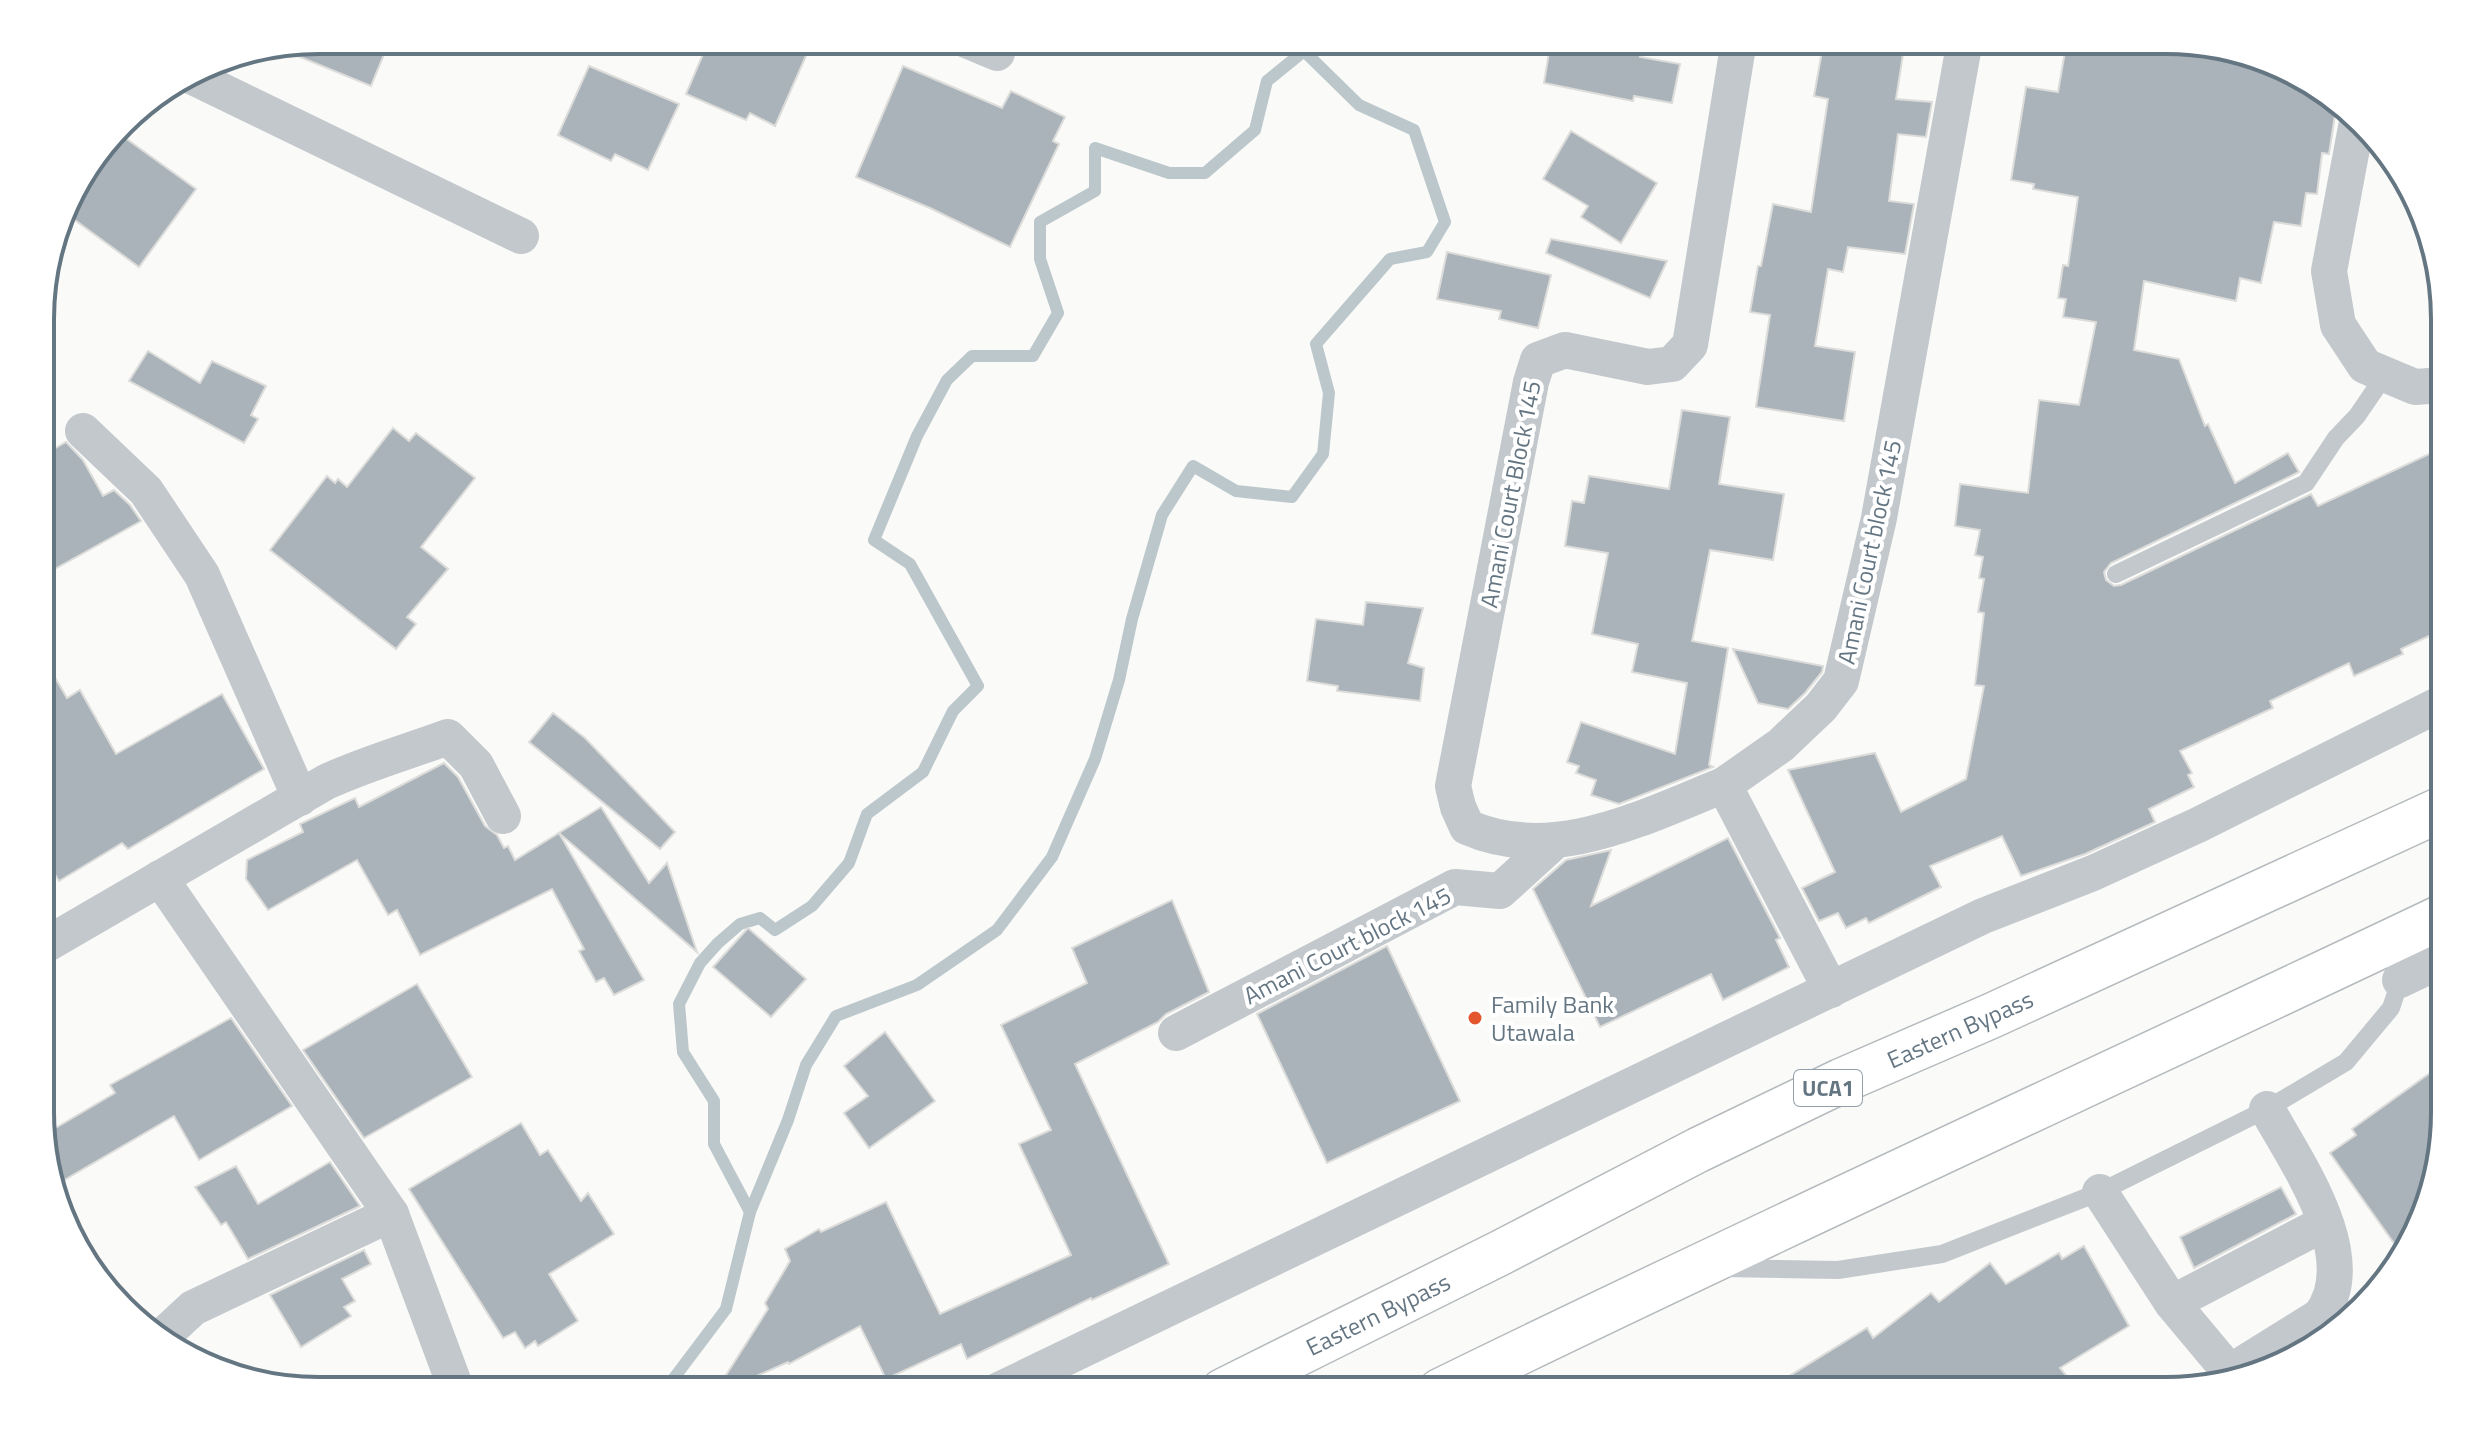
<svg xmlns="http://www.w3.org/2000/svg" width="2485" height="1431" font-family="'Titillium Web',sans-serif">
<rect width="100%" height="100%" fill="#fafaf8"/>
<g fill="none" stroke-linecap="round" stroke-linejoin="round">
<!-- stream -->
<g stroke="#bbc7cb" stroke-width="12">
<polyline points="750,1212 714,1144 714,1101 683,1052 679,1004 700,963 718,943 740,924 760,918 775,930 812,906 849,863 867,814 923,772 953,711 978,686 910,564 874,540 917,436 947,380 972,356 1033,356 1058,313 1040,259 1040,222 1095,191 1095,148 1169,173 1205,173 1255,130 1267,81 1304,51"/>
<polyline points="668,1391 671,1382 726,1309 750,1212 788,1120 806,1065 836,1016 917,985 997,930 1052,857 1095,759 1119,680 1132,619 1162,515 1193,466 1236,491 1292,497 1323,454 1329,393 1316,344 1390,259 1427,252 1445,222 1414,130 1359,105 1304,51 1304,40"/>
</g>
</g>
<!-- building -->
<g fill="#aab3b9" stroke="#dcdcda" stroke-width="2">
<polygon points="319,40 390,40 371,86 278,48"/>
<polygon points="709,40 813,40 775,126 750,113 746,120 686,94"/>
<polygon points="1551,40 1588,40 1642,49 1640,57 1680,64 1672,103 1634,96 1633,101 1544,83"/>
<polygon points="1824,40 1889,40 1888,45 1904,48 1896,99 1932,102 1926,137 1898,134 1889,201 1914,204 1905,254 1848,247 1843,272 1828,269 1815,346 1855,352 1844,421 1756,407 1770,315 1750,312 1758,266 1761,266 1773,204 1811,212 1828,99 1814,96"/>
<polygon points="2067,40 2167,40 2306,78 2336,108 2329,154 2322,153 2317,194 2306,193 2301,226 2274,222 2261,283 2240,278 2236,301 2144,281 2134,350 2179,359 2205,426 2208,424 2235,483 2288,453 2299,472 2111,563 2104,572 2106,580 2114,586 2121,585 2311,494 2318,506 2444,447 2444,629 2401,649 2403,654 2354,676 2349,663 2270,701 2273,708 2180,751 2192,773 2188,775 2194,787 2149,809 2155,822 2085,854 2021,876 2002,836 1930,866 1941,887 1869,923 1866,918 1846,928 1838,913 1819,921 1802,888 1835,872 1788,770 1875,753 1901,812 1966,779 1984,686 1975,685 1984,613 1978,612 1984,579 1979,578 1983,557 1975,555 1980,530 1955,526 1960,484 2028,493 2039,400 2079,405 2096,322 2063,317 2066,299 2058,298 2063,265 2068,266 2078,197 2033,189 2034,184 2011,180 2026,87 2058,92"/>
<polygon points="589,66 679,104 648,170 615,154 611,161 558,135"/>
<polygon points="903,66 1002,108 1011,91 1065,117 1053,141 1059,144 1010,247 930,208 856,177"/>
<polygon points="1571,131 1657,183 1621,243 1581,217 1588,206 1543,179"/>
<polygon points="117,132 196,189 139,267 64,212 69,195"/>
<polygon points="1551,239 1667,261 1650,298 1546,253"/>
<polygon points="1447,252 1551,275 1538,328 1499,319 1501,311 1437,299"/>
<polygon points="148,351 200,383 212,361 266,386 251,415 258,419 244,443 129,381"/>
<polygon points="1682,410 1730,417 1719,484 1784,494 1773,560 1710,550 1692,641 1728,648 1709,765 1713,767 1619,804 1591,795 1596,780 1576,773 1579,766 1567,762 1581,722 1675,754 1687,683 1632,672 1638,644 1592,634 1608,553 1565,546 1572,501 1584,503 1589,476 1669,489"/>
<polygon points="393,428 409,441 416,433 475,478 421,547 448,569 407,617 416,624 396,649 270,550 327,476 335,483 338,479 347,487"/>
<polygon points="66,442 83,460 103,496 114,490 130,505 141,521 42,576 42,456"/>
<polygon points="1366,602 1423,608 1408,663 1424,668 1420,701 1337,691 1338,686 1307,681 1316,619 1363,625"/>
<polygon points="1733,649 1823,666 1822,672 1805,693 1788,709 1758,703"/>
<polygon points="42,655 67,698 80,690 116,754 222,694 264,769 128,849 122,843 59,881 42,854"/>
<polygon points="553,713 585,738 675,832 660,849 529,742"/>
<polygon points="444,763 458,777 485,826 497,835 504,848 508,846 515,860 559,833 644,980 614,995 604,978 596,982 579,951 584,949 552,889 420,955 397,910 388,915 357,860 268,910 246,879 247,860 303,832 300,824 355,798 359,807"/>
<polygon points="601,807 649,883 667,863 697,952 559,833"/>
<polygon points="1728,838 1780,938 1776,940 1789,967 1723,1000 1711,974 1600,1027 1533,889 1566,860 1611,850 1591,906"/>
<polygon points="1172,900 1209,992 1166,1014 1158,1022 1075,1064 1169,1264 1092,1300 1091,1298 967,1359 961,1344 886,1379 860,1326 789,1364 788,1362 723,1391 716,1391 768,1309 765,1303 790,1261 785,1249 819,1229 821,1232 886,1202 940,1314 1071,1255 1019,1144 1051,1130 1001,1025 1087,983 1072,948"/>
<polygon points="748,928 806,979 771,1017 713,967"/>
<polygon points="1387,946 1460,1101 1327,1163 1257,1014"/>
<polygon points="417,984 472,1077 364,1138 303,1050"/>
<polygon points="231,1018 292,1106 199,1160 174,1116 59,1183 42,1148 42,1136 115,1093 110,1085"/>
<polygon points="885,1032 935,1101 869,1148 844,1113 868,1096 844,1066"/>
<polygon points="2444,1063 2444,1130 2407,1252 2403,1256 2330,1153 2356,1135 2352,1129"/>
<polygon points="521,1123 540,1155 548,1150 581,1201 588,1193 614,1234 549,1274 578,1321 538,1346 535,1341 525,1348 515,1332 503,1338 409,1189"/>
<polygon points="330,1162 360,1206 248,1259 226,1222 221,1225 195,1187 236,1166 258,1204"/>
<polygon points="2281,1187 2296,1214 2194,1268 2180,1237"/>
<polygon points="2084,1246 2129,1326 2060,1368 2078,1390 1765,1391 1867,1328 1873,1338 1931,1293 1939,1302 1990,1263 2006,1284 2059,1253 2062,1259"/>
<polygon points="364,1250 371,1264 342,1279 355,1301 344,1307 351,1316 301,1347 270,1295"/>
</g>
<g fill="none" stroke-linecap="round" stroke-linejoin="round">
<!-- primary casing -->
<g stroke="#b5babe" stroke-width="47">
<g id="primary">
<polyline points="1223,1391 1500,1253 1698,1150 1841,1081 1991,1016 2444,808"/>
<path d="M1440 1391C1773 1228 2110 1075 2444 916"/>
</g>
</g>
<!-- lane -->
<g stroke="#c3c8cc" stroke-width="18">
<polyline points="2116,574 2306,483 2336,438 2357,416 2385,375"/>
<polyline points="1722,1268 1838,1270 1942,1254 2100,1192 2267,1109 2346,1062 2391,1008 2402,975"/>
</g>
<!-- street -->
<g stroke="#c3c8cc" stroke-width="36">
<polyline points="966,40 997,53"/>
<polyline points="189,75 521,236"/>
<polyline points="2356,127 2329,271 2338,325 2365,366 2415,387 2444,385"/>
<polyline points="83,431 146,491 202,575 300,798"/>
<path d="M1724 785C1643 817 1553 865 1467 827L1458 807 1453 786 1531 382 1538 360 1565 350 1648 367 1672 364 1690 345 1739 40"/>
<polyline points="160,878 391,1214 457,1391"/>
<path d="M42 947 326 782C365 764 407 752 448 737L476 765 503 816"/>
<polyline points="2400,980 2444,959"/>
<polyline points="1831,990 1724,785 1781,745 1821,707 1841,681 1879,518 1965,40"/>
<polyline points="1176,1033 1455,887 1500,891 1554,842"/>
<polyline points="2100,1192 2172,1303 2233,1376"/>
<polyline points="2172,1303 2325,1223"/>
<polyline points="163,1339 166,1333 193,1308 391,1214"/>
<path d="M2230 1372 2320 1316C2365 1258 2296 1162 2267 1109"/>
<polyline points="997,1391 1983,916 2093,873 2198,825 2444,702"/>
</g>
<!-- primary -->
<use href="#primary" stroke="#fff" stroke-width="44"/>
</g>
<!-- markers -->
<circle fill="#e4572e" stroke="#fff" stroke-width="3" cx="1475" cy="1018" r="8"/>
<g text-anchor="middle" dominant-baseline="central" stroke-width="8" stroke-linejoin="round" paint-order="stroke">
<!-- shield labels -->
<rect fill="#fff" stroke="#939fa8" stroke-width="2" x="1794" y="1070" width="68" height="36" rx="6"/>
<g font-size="22" font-weight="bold" fill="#657683">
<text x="1828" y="1088">UCA1</text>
</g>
<!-- street labels -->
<g font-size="24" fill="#657683" stroke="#fff">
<text transform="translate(1510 494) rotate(-79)">Amani Court Block 145</text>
<text transform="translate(1869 552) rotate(-78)">Amani Court block 145</text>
<text transform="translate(1347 945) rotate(-27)">Amani Court block 145</text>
<text transform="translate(1960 1029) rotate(-24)">Eastern Bypass</text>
<text transform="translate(1378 1314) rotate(-26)">Eastern Bypass</text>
</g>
<!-- poi labels -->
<g font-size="24" fill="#657683" stroke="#fff" text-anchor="start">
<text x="1491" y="1004">Family Bank<tspan x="1491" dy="28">Utawala</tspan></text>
</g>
</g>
<!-- crop -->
<path d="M0 0H2485V1431H0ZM319 54H2166A265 265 0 0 1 2431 319V1112A265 265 0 0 1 2166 1377H319A265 265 0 0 1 54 1112V319A265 265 0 0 1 319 54Z" fill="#fff" fill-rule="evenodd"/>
<path fill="none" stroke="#657683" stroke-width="4" d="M319 54H2166A265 265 0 0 1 2431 319V1112A265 265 0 0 1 2166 1377H319A265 265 0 0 1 54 1112V319A265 265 0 0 1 319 54Z"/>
</svg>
